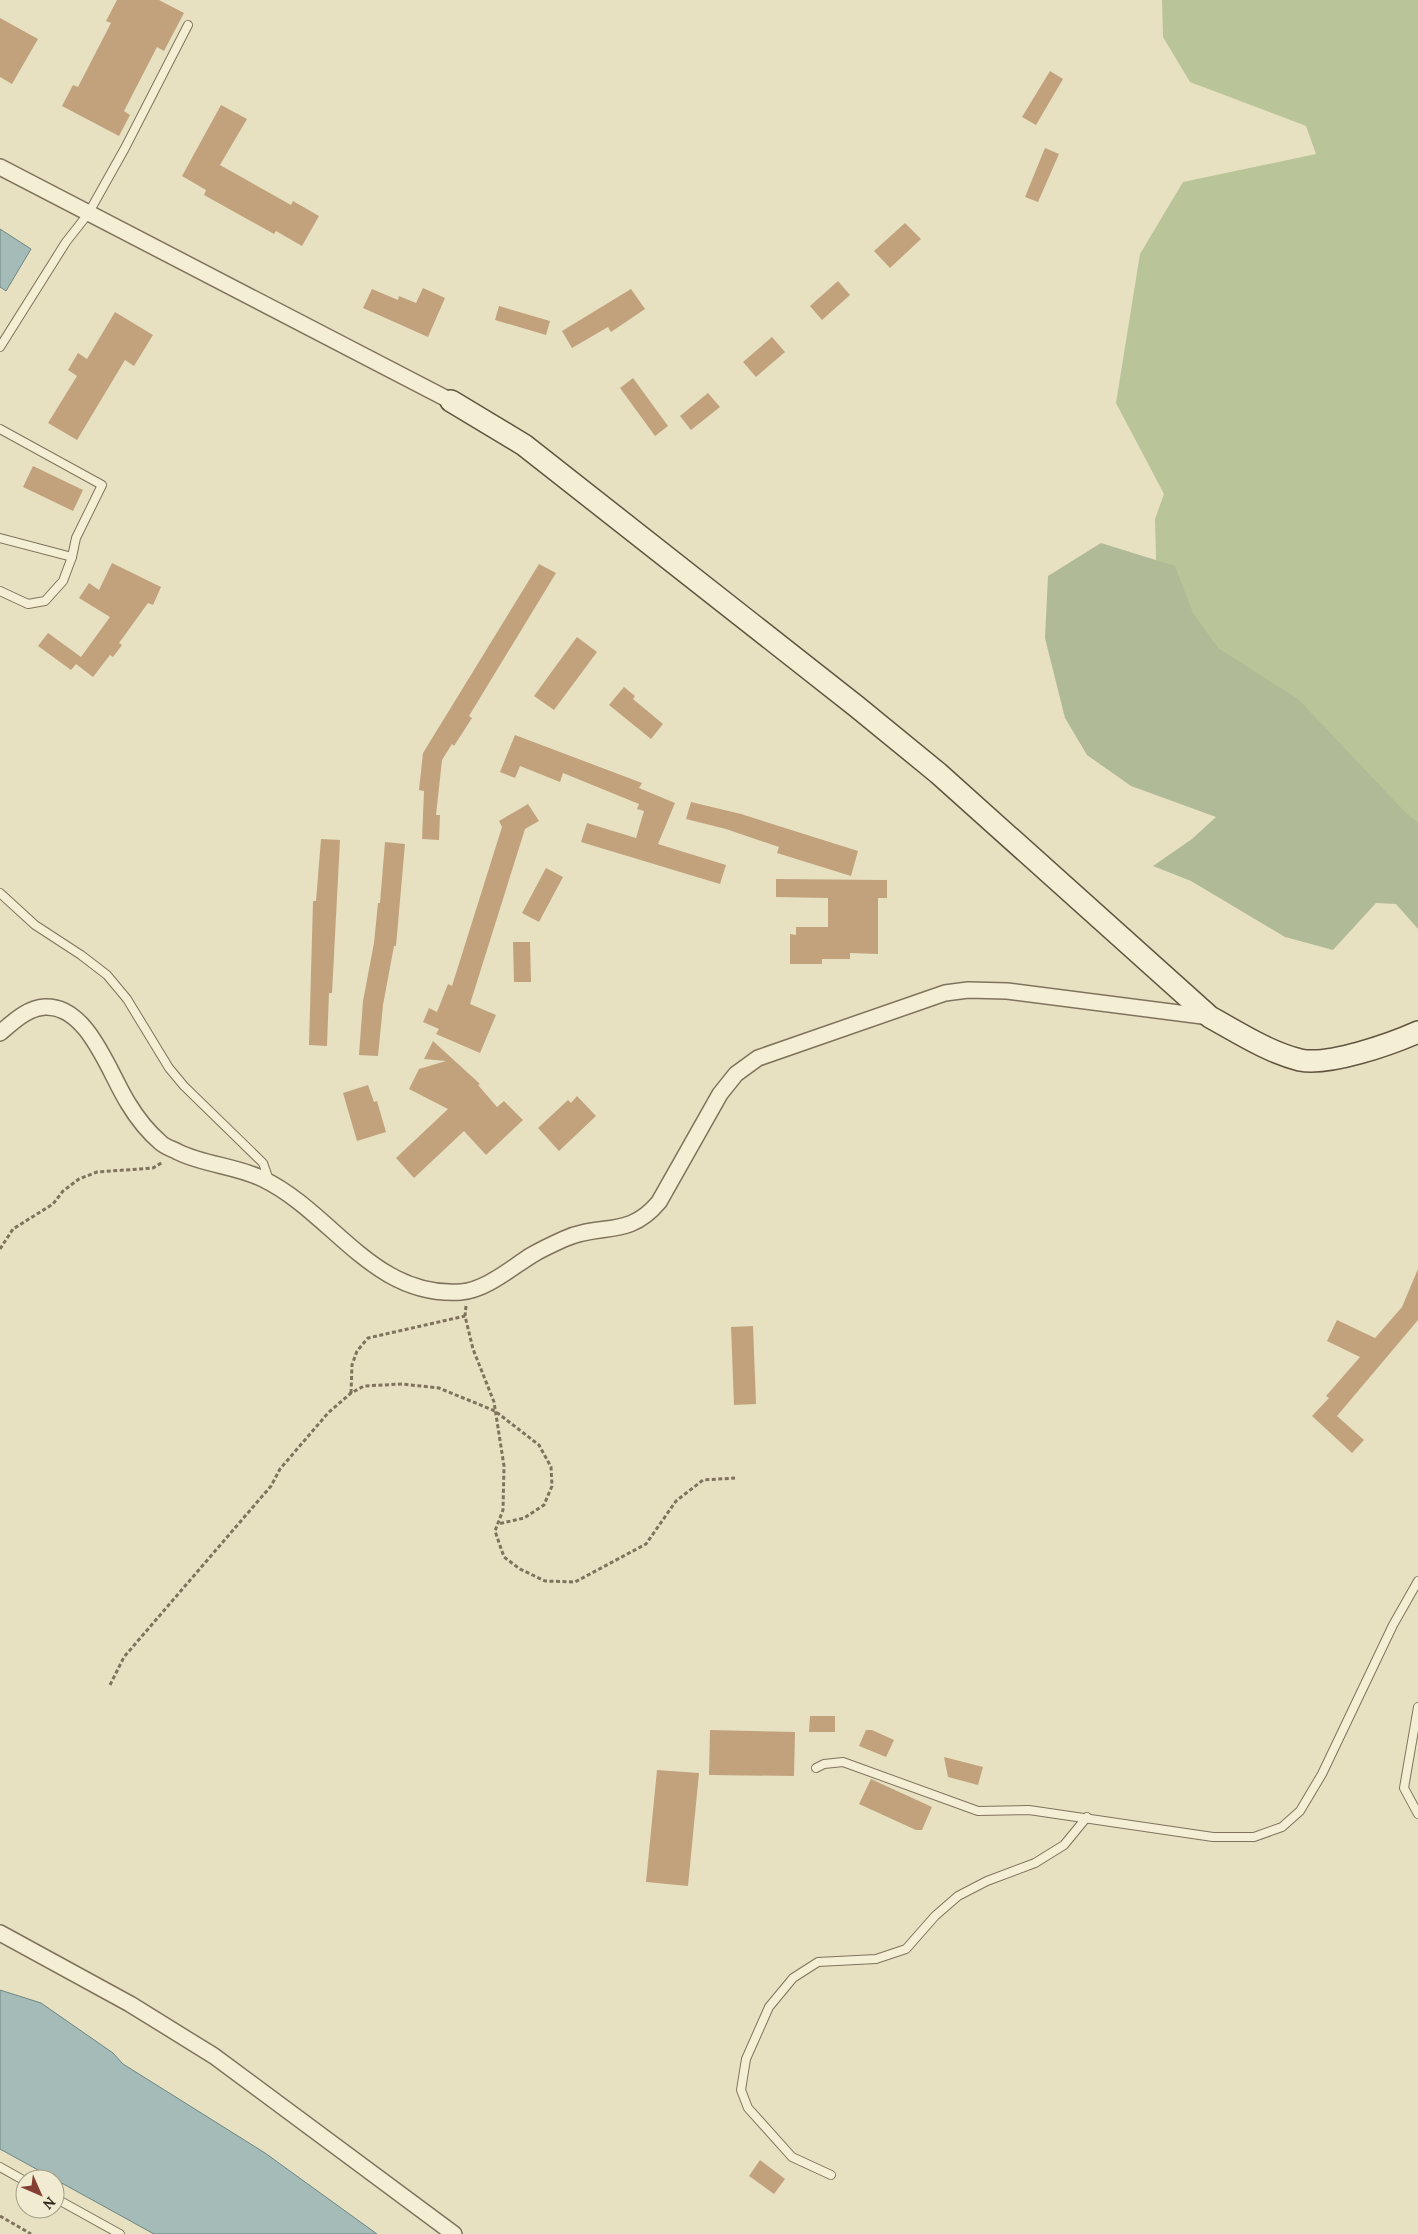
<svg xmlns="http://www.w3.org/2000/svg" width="1418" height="2234" font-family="Lora,serif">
<rect width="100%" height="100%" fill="#e7e1c2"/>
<!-- green -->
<polygon fill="#b9c498" points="1162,0 1418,0 1418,846 1157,595 1155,519 1164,494 1116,403 1140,254 1183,182 1316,154 1306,126 1190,82 1163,37"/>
<!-- cemetery -->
<polygon fill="#b0ba96" points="1101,543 1175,566 1193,613 1218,648 1298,699 1405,812 1418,823 1418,929 1396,904 1376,903 1333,950 1285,937 1191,881 1153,866 1192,839 1216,817 1131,786 1087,755 1065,718 1045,638 1048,576"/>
<!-- water -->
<g fill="#a4bbb7" stroke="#6c8784">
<polygon points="0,229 31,249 6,291 0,287"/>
<polygon points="0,1990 41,2003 113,2053 123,2064 265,2153 377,2234 154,2234 0,2149"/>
</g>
<!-- building -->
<g fill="#c1a27d">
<polygon points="117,0 159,0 184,13 164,51 157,47 124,111 130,115 119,136 62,106 73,85 78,87 111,23 106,21"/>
<polygon points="0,18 38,39 12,84 0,77"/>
<polygon points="1050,71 1063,79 1036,125 1022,117"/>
<polygon points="221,105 247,119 220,165 291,205 293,201 319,216 302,246 276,231 274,234 204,195 206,190 182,176"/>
<polygon points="1045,148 1059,154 1038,202 1025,197"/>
<polygon points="905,223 921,239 890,268 874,251"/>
<polygon points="838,281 850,295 822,320 810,306"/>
<polygon points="423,288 445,298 428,337 363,308 372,289 398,300 399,296 416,303"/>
<polygon points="631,289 645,309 611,332 608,327 572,348 562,331"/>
<polygon points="499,306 550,321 546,335 495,320"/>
<polygon points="115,312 153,335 134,366 125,360 77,440 48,423 77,376 68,370 78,353 87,359"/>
<polygon points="772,337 785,352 756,377 743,362"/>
<polygon points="633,378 668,426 655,436 620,388"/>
<polygon points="708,393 720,407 691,430 680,416"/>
<polygon points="33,466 83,490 73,511 23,487"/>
<polygon points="112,563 161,587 153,605 148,603 119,643 122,645 113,657 110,655 93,677 76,664 71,670 38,646 48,633 81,657 110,617 79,598 89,583 99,590"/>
<polygon points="539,564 556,573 469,716 472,718 454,746 452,744 442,760 436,815 440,815 439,840 422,839 424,791 419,790 423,753"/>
<polygon points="577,637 597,652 554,710 534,696"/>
<polygon points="624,687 635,696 633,699 663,724 651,739 609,705"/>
<polygon points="515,735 642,783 639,788 675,803 658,844 726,865 720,884 581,842 587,823 636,838 644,811 637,809 639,804 563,773 560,782 520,766 515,778 500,772"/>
<polygon points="691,802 741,814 858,851 851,876 777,853 779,847 726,829 686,819"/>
<polygon points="528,804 539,821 525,829 470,1004 496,1015 480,1053 436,1034 439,1029 423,1022 429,1008 437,1012 448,984 452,986 502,827 499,821"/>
<polygon points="321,839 340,840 332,993 329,993 327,1046 309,1045 313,901 316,901"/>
<polygon points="385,842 405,844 396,946 394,946 383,1005 378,1056 359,1055 363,1001 374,943 378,903 380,903"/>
<polygon points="546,868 563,877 539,922 522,913"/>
<polygon points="776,879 887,880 887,898 878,898 878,954 850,953 850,959 822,959 822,964 790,964 790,934 796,935 796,927 828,927 828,898 776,897"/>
<polygon points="513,942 530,942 531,982 514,982"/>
<polygon points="433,1041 480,1084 478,1085 497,1107 504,1101 523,1120 486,1155 464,1131 414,1178 396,1158 448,1109 409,1089 419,1069 446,1061 424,1059"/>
<polygon points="368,1085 374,1102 377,1101 386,1132 357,1141 343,1093"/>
<polygon points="577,1096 596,1116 559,1151 538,1128 568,1100 571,1103"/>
<polygon points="1418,1269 1418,1320 1337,1416 1364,1440 1352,1453 1312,1416 1329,1398 1326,1396 1360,1357 1327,1341 1337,1320 1375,1338 1402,1307"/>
<polygon points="753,1326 756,1404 734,1405 731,1327"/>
<polygon points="810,1716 835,1716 835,1732 809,1732"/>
<polygon points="710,1730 795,1732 794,1776 709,1775"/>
<polygon points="866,1730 872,1730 894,1740 886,1757 859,1746"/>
<polygon points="944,1757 983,1767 978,1785 948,1777"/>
<polygon points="657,1770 699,1773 688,1886 646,1882"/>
<polygon points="871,1779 932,1807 922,1830 916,1830 859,1804"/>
<polygon points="760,2160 785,2179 774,2194 749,2176"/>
</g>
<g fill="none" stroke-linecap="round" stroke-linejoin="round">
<!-- lane casing -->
<g stroke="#7f735c" stroke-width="10">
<g id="lane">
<polyline points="0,347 66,242 88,214 125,148 188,25"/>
<polyline points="0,429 102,485 76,538 72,557 63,581 45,601 28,604 0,591"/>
<polyline points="0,538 72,557"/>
<polyline points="0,893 35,925 81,955 107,975 127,999 169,1068 184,1086 263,1163 269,1180"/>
<polyline points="1418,1707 1404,1788 1418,1814"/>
<polyline points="816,1768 824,1764 843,1762 978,1811 1029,1810 1213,1837 1254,1837 1282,1827 1300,1811 1322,1774 1393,1625 1418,1581"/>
<polyline points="0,2167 25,2181"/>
<polyline points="831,2175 792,2157 748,2108 741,2090 746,2059 769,2007 793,1978 818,1962 876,1959 906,1949 935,1916 958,1896 987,1881 1035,1863 1064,1845 1087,1817"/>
<polyline points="55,2198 120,2234"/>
</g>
</g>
<!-- street casing -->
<g stroke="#7f735c" stroke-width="18">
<g id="street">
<polyline points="0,167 451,401"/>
<path d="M0 1033C13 1022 27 1008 45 1007 88 1005 109 1073 128 1103 137 1118 147 1131 161 1143 165 1147 173 1149 178 1152 205 1165 237 1166 263 1179 333 1213 373 1298 461 1292 486 1290 511 1268 532 1255 542 1249 553 1244 564 1239 602 1222 628 1239 659 1202L720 1094 736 1074 758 1058 945 993 968 990 1007 991 1210 1017"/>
<polyline points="0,1933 130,2004 214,2056 454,2234"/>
</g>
</g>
<!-- secondary casing -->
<g stroke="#61553f" stroke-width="24">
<path id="secondary" d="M451 401 524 445 856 706 938 773 1210 1017C1239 1033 1268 1052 1300 1060 1329 1066 1391 1044 1418 1032"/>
</g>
<!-- path -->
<g stroke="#7f735c" stroke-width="3" stroke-dasharray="4 2.5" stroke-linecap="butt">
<polyline points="0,1249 13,1229 53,1204 63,1191 79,1179 97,1172 153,1168 163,1162"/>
<polyline points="466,1306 465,1316 473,1349 494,1402 504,1466 503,1510 495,1531 504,1557 520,1569 545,1581 575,1582 646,1544 676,1501 703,1480 735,1478"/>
<polyline points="351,1393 352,1365 357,1351 368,1338 465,1316"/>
<polyline points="110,1685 124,1657 271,1486 280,1469 328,1413 351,1393 364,1386 402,1384 439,1388 495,1411 539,1445 551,1467 552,1486 544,1505 524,1518 498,1524"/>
<polyline points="0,2216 31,2234"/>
</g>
<!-- lane -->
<use href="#lane" stroke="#f4eed4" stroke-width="8"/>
<!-- street -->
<use href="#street" stroke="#f4eed4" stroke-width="15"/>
<!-- secondary -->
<use href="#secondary" stroke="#f4eed4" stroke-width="21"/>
</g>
<!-- north arrow -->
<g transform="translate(40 2194) rotate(135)"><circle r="24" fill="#f0ebd1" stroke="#a49e89"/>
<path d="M0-4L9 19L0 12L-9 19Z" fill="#863e33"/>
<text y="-8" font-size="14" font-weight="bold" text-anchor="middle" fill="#312a1e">N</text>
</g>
</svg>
